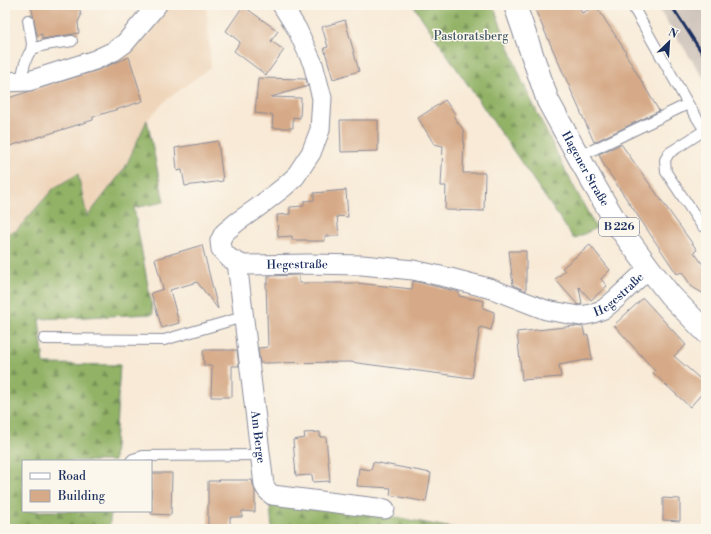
<svg xmlns="http://www.w3.org/2000/svg" width="711" height="534" font-family="'Libre Bodoni',serif">
<defs>
<pattern id="forest-firs" width="22" height="20" patternUnits="userSpaceOnUse"><rect width="22" height="20" fill="#92b266"/><path d="M5 1l3.5 6h-7zM16 11l3.5 6h-7z" fill="#769157"/></pattern>
</defs>
<rect width="100%" height="100%" fill="#fbf7ec"/>
<filter id="ink" filterUnits="userSpaceOnUse"><feTurbulence type="fractalNoise" baseFrequency=".025" numOctaves="2"/><feDisplacementMap in="SourceGraphic" scale="8" xChannelSelector="R" yChannelSelector="G"/><feConvolveMatrix kernelMatrix="1 2 1 2 8 2 1 2 1" color-interpolation-filters="sRGB"/></filter>
<filter id="wash" filterUnits="userSpaceOnUse"><feTurbulence type="fractalNoise" baseFrequency=".012" numOctaves="4" result="noise"/><feDisplacementMap in="SourceGraphic" scale="16" xChannelSelector="R" yChannelSelector="G"/><feGaussianBlur stdDeviation="0.9" result="paint"/><feColorMatrix in="noise" values="0 0 0 0 0 0 0 0 0 0 0 0 0 0 0 0 0 1.4 0 .05"/><feComposite in="paint" operator="in"/></filter>
<g filter="url(#wash)">
<rect width="100%" height="100%" fill="#f8ead7"/>
<!-- built -->
<polygon fill="#efd6bb" points="156,5 206,5 211,67 165,101 147,120 125,168 86,218 78,175 54,188 16,231 5,234 5,86 101,63"/>
<!-- railway -->
<polygon fill="#cdc2b9" points="656,5 706,5 706,82"/>
<!-- forest -->
<g fill="url(#forest-firs)" stroke="#567062">
<polygon points="413,5 493,5 522,81 563,166 596,228 574,239"/>
<polygon points="147,120 164,202 134,208 153,314 39,319 44,364 120,365 114,461 23,461 23,511 111,511 109,529 5,529 5,234 16,231 54,188 78,174 87,217 125,168"/>
<polygon points="273,500 334,506 458,529 272,529 270,505"/>
</g>
<g id="blocks">
<!-- building -->
<g fill="#d6aa88">
<polygon points="31,5 79,5 81,16 78,22 79,33 42,39 42,34 37,35"/>
<polygon points="533,5 578,5 582,13 596,6 626,52 625,53 659,111 594,142"/>
<polygon points="243,6 278,31 271,41 284,50 266,75 234,51 240,42 226,31"/>
<polygon points="345,20 359,71 333,79 324,48 328,47 322,27"/>
<polygon points="129,57 143,101 93,117 93,120 10,146 8,98 98,70"/>
<polygon points="258,78 306,79 308,86 271,97 301,98 300,118 293,117 293,128 272,128 273,115 255,113"/>
<polygon points="445,100 455,114 454,117 464,131 463,173 485,173 484,211 445,210 446,186 441,186 443,146 434,144 418,118"/>
<polygon points="340,120 378,120 378,151 341,152"/>
<polygon points="218,141 223,181 185,186 182,170 177,171 175,148"/>
<polygon points="621,144 697,250 694,252 706,269 706,295 692,287 682,272 677,274 605,167 599,154"/>
<polygon points="346,190 348,217 337,216 339,236 325,236 325,241 307,241 307,240 292,240 292,236 278,237 277,215 290,214 290,207 304,206 304,201 314,200 314,193"/>
<polygon points="202,245 218,309 197,282 170,290 179,323 162,328 151,293 163,289 155,259"/>
<polygon points="590,245 610,270 601,279 607,286 591,300 579,287 582,304 578,305 555,279 565,271 562,268"/>
<polygon points="509,251 526,251 526,291 513,285"/>
<polygon points="299,275 299,283 357,283 412,289 413,281 459,292 459,296 484,301 483,308 494,312 494,318 491,330 480,327 472,378 350,362 260,363 258,348 268,347 266,283 268,283 268,276"/>
<polygon points="643,298 686,345 674,356 706,384 706,389 690,407 653,373 655,371 614,325"/>
<polygon points="575,326 583,327 585,336 588,335 592,359 559,365 561,377 522,380 517,332"/>
<polygon points="203,350 237,350 239,366 232,366 232,397 211,397 212,366 204,366"/>
<polygon points="320,432 320,437 326,437 330,481 313,482 312,475 296,476 293,440 305,438 304,433"/>
<polygon points="373,462 431,473 426,502 390,495 391,488 357,486 359,468 371,470"/>
<polygon points="151,473 172,473 171,515 151,514"/>
<polygon points="218,480 252,480 255,491 255,512 242,511 242,517 230,517 230,529 208,528 208,481 219,481"/>
<polygon points="663,498 680,499 680,521 663,520"/>
</g>
</g>
</g>
<g filter="url(#ink)">
<use href="#blocks" fill-opacity="0" stroke="#8a8c9a" stroke-width="1"/>
<g fill="none" stroke-linecap="round" stroke-linejoin="round">
<!-- lane casing -->
<g stroke="#8a8c9a" stroke-width="12">
<g id="lane">
<polyline points="632,5 688,104 706,132"/>
<polyline points="28,20 32,44 31,51"/>
<path d="M21 82C22 74 26 54 32 50 40 44 62 43 72 41"/>
<polyline points="578,157 688,104"/>
<polyline points="702,226 666,172 665,160 669,153 705,130"/>
<polyline points="44,339 164,340 243,317"/>
<polyline points="131,461 133,459 143,456 260,455"/>
</g>
</g>
<!-- street casing -->
<g stroke="#8a8c9a" stroke-width="21">
<g id="street">
<path id="s1" d="M282 5 297 29 313 64 322 98 320 130 311 153 295 177 284 187 257 208 237 222 224 233 220 241 221 249 229 258 243 265 309 264 362 265 413 270 450 278 492 289 546 310 580 316 591 314 604 309 617 298 649 268"/>
<polyline points="5,82 29,81 95,60 114,51 125,43 157,5"/>
<path id="s2" d="M237 262 264 485 267 490 272 495 385 509"/>
</g>
</g>
<!-- primary casing -->
<g stroke="#8a8c9a" stroke-width="24">
<g id="primary">
<path id="s3" d="M515 5 548 101 593 183 619 227 649 268 670 295 706 332"/>
</g>
</g>
<!-- lane -->
<use href="#lane" stroke="#fff" stroke-width="10"/>
<!-- street -->
<use href="#street" stroke="#fff" stroke-width="19"/>
<!-- primary -->
<use href="#primary" stroke="#fff" stroke-width="22"/>
<!-- rail -->
<g stroke="#1b2f5e" stroke-width="3">
<polyline points="671,5 706,59"/>
<polyline points="701,5 706,13"/>
</g>
</g>
</g>
<g text-anchor="middle" dominant-baseline="central" stroke-width="3" stroke-linejoin="round" paint-order="stroke">
<!-- shield labels -->
<rect fill="#fbf7ec" stroke="#5e6b89" stroke-width="1" x="599" y="218" width="40" height="18" rx="3"/>
<g font-size="11" font-weight="bold" fill="#1b2f5e">
<text x="619" y="227">B 226</text>
</g>
<!-- park labels -->
<g font-size="12" fill="#425764" stroke="#fbf7ec">
<text x="471" y="36">Pastoratsberg</text>
</g>
<!-- street labels -->
<g font-size="12" fill="#1b2f5e" stroke="#fbf7ec">
<text stroke="none"><textPath href="#s3" startOffset="179">Hagener Straße</textPath></text>
<text stroke="none"><textPath href="#s1" startOffset="377">Hegestraße</textPath></text>
<text stroke="none"><textPath href="#s1" startOffset="712">Hegestraße</textPath></text>
<text stroke="none"><textPath href="#s2" startOffset="176">Am Berge</textPath></text>
</g>
</g>
<!-- margin -->
<rect width="711" height="534" fill="none" stroke="#fbf7ec" stroke-width="20"/>
<!-- legend -->
<rect x="22" y="460" width="130" height="52" fill="#fbf7ec" stroke="#a1a7b3"/>
<rect x="30" y="473" width="20" height="6" fill="#ffffff" stroke="#a1a7b3"/>
<text x="58" y="480" font-size="12" fill="#1b2f5e">Road</text>
<rect x="30" y="490" width="20" height="12" fill="#d6aa88" stroke="#a1a7b3"/>
<text x="58" y="500" font-size="12" fill="#1b2f5e">Building</text>
<!-- north arrow -->
<g transform="translate(669 42) rotate(25)" stroke="#fbf7ec" stroke-width="3" paint-order="stroke">
<path d="M0-3L7 15L0 10L-7 15Z" fill="#1b2f5e"/>
<text y="-6" font-size="11" font-weight="bold" text-anchor="middle" fill="#1b2f5e">N</text>
</g>
</svg>
